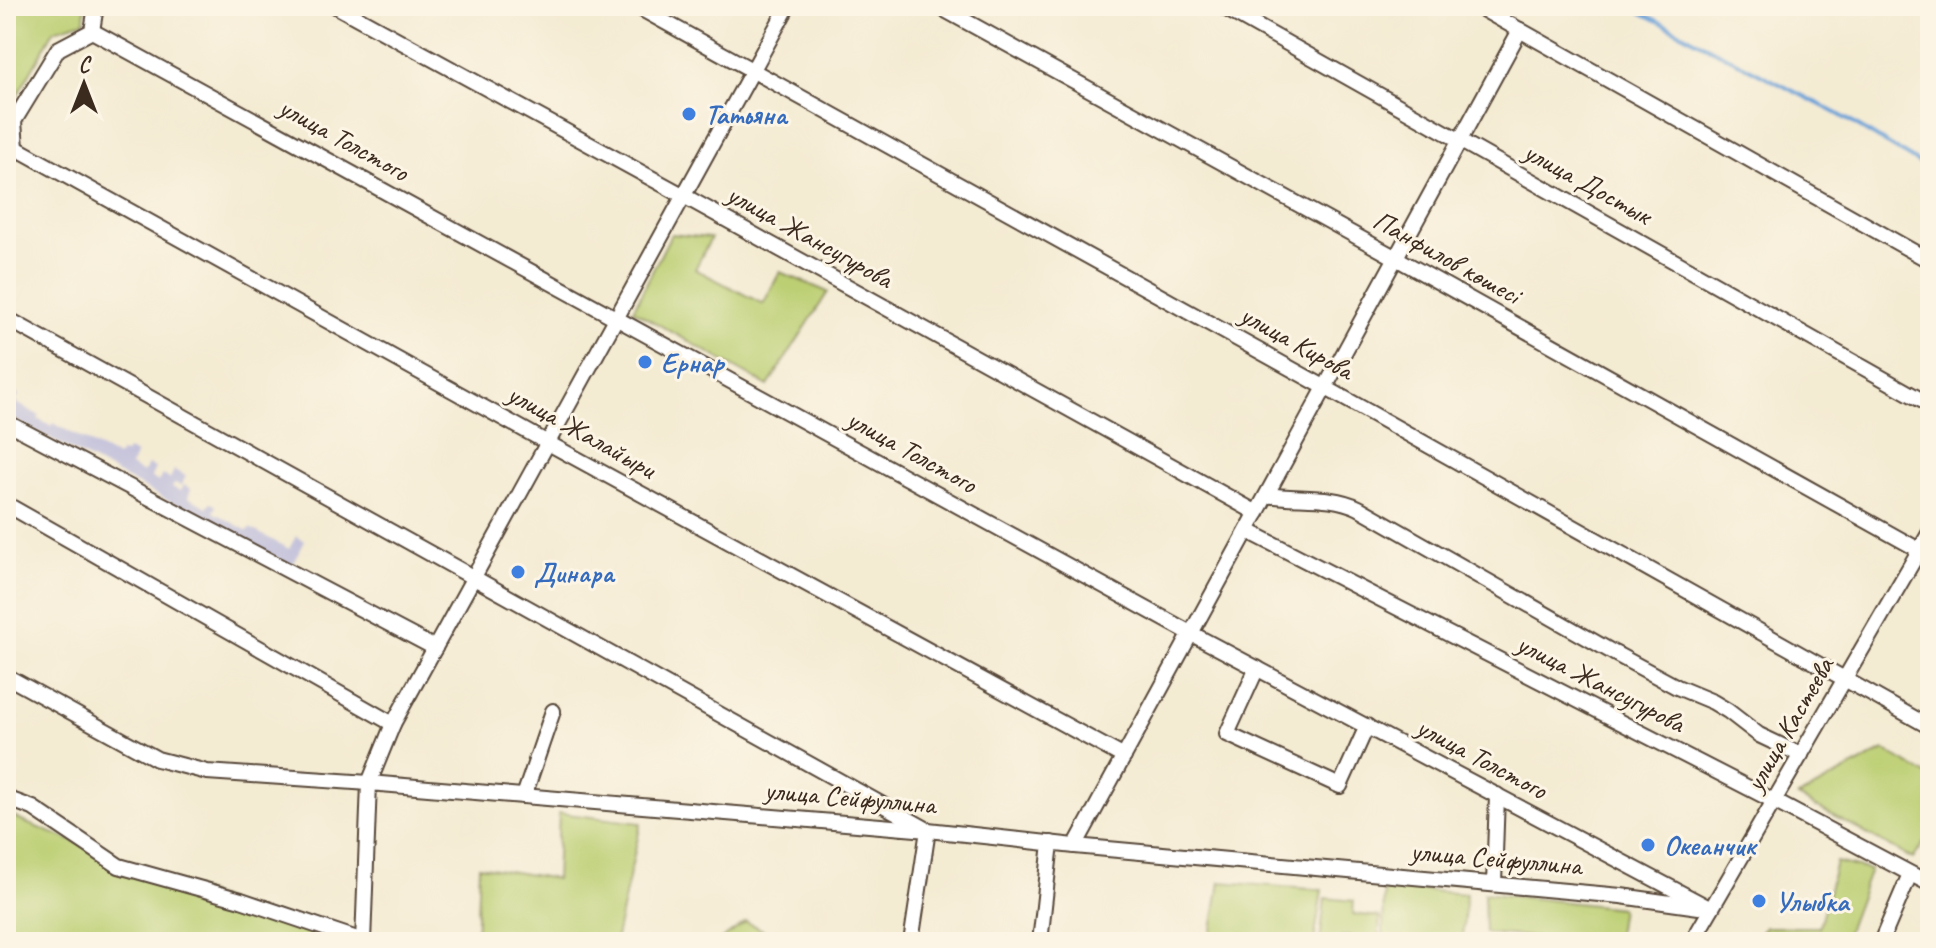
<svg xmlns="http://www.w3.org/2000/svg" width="1936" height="948" font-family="Caveat,sans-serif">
<rect width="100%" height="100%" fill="#fcf5e5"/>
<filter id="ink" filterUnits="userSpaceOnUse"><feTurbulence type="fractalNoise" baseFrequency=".0125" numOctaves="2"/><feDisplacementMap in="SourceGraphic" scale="16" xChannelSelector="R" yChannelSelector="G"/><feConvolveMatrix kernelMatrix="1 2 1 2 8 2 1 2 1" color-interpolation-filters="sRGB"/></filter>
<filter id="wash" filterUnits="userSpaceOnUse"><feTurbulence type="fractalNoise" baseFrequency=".006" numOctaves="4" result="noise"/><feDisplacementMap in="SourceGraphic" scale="32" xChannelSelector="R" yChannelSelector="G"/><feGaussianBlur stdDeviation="1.8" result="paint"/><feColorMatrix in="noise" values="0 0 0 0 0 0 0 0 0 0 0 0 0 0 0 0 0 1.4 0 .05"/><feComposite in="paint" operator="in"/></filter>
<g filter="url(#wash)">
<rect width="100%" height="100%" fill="#f4ebd3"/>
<!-- industrial -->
<polygon fill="#c3c1db" points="6,388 19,395 15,402 40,416 38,419 51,426 53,423 117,457 120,452 125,454 127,450 136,454 130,466 143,473 148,465 155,468 151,477 158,482 163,475 170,479 174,470 186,476 181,486 175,483 172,487 180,491 184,485 191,489 188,497 207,507 210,502 216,506 213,512 248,531 250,528 289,549 296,536 305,541 292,566 6,415"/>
<!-- green -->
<g fill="#bccf73" stroke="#7c7c48" stroke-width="2">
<polygon points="6,6 85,6 84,21 54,30 7,114"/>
<polygon points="671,234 711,238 695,269 763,304 780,272 828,292 768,386 633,310"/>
<polygon points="1884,750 1930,777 1930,844 1925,842 1913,859 1798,797"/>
<polygon points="6,813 26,823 332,942 6,942"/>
<polygon points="559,813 641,823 615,942 476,942 479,866 556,879"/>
<polygon points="1836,862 1870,870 1843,942 1752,942 1765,927 1819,927"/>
<polygon points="1220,882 1322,890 1314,942 1210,942"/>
<polygon points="1384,887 1466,894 1462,942 1383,942"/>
<polygon points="1484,893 1621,908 1616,942 1578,942 1577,941 1485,933"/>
<polygon points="1325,898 1354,901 1353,914 1380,917 1378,939 1342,936 1340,942 1320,942"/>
<polygon points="746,922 789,942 718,942"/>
</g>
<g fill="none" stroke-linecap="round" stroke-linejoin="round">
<!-- stream -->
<polyline stroke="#68a0d7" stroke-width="4" points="1629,6 1838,114 1930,170"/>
</g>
</g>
<g filter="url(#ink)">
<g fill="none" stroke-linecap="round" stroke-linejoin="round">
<!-- minor casing -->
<g stroke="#574739" stroke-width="18">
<g id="minor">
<polyline points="336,6 684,196 1257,513"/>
<polyline points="636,6 1326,388 1930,727"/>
<polyline points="938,6 1396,258 1930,556"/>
<polyline points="1221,6 1930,405"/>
<polyline points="1477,6 1930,261"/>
<polyline points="92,31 1192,634 1711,909"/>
<polyline points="6,141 16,148 548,443 1124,757"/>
<polyline points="6,164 16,148 14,121 58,49 92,31 96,6"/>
<polyline points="6,318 928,830 911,942"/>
<polyline points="6,422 435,648"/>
<path d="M1267 495C1298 500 1330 494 1359 508L1614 653 1677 687 1713 702 1728 711 1759 735 1801 755"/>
<polyline points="6,504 393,724"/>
<polyline points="1248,531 1774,801 1930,884"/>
<polyline points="1257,668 1227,734 1340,786 1367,726"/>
<polyline points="6,676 157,759 207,772 369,783 928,830 1075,846 1621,896 1699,907"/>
<polyline points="524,796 553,711"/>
<polyline points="6,798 33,808 119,866 241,900 363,941"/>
<polyline points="1075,846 1520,30"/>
<polyline points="1494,884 1497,795"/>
<polyline points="363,942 369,783 393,724 788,6"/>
<polyline points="1040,942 1051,843"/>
<polyline points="1692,942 1930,532"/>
<polyline points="1881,942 1910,874"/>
</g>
</g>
<!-- minor -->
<use href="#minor" stroke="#fff" stroke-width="14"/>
</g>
</g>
<!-- markers -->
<g fill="#3f7fe0" stroke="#fcf5e5" stroke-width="3">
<circle cx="689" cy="114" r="8"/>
<circle cx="645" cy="362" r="8"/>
<circle cx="518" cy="572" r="8"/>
<circle cx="1648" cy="845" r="8"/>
<circle cx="1759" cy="901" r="8"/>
</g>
<g text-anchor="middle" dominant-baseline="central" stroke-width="6" stroke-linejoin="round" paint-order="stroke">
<!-- shop labels -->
<g font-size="28" font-weight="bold" fill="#366cbe" stroke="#fcf5e5" text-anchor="start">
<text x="705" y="114">Татьяна</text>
<text x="661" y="362">Ернар</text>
<text x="534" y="572">Динара</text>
<text x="1664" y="845">Океанчик</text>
<text x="1775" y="901">Улыбка</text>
</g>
<!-- street labels -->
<g font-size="28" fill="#3b2a1e" stroke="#fcf5e5">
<text transform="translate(344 139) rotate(29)">улица Толстого</text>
<text transform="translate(1588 183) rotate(29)">улица Достык</text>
<text transform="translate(810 236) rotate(29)">улица Жансугурова</text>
<text transform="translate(1447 257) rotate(29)">Панфилов көшесі</text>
<text transform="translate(1297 342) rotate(29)">улица Кирова</text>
<text transform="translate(582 431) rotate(29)">улица Жалайыри</text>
<text transform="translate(912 451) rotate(29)">улица Толстого</text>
<text transform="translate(1601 683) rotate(27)">улица Жансугурова</text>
<text transform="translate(1789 724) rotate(-60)">улица Кастеева</text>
<text transform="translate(1482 758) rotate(28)">улица Толстого</text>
<text transform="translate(850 797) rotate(5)">улица Сейфуллина</text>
<text transform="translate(1496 858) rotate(5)">улица Сейфуллина</text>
</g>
</g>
<!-- margin -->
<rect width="1936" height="948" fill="none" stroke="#fcf5e5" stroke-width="32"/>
<!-- north arrow -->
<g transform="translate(84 84)" stroke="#fcf5e5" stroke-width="6" paint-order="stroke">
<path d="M0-6L14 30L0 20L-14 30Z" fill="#3b2a1e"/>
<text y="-12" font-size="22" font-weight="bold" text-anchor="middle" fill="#3b2a1e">С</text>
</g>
</svg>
